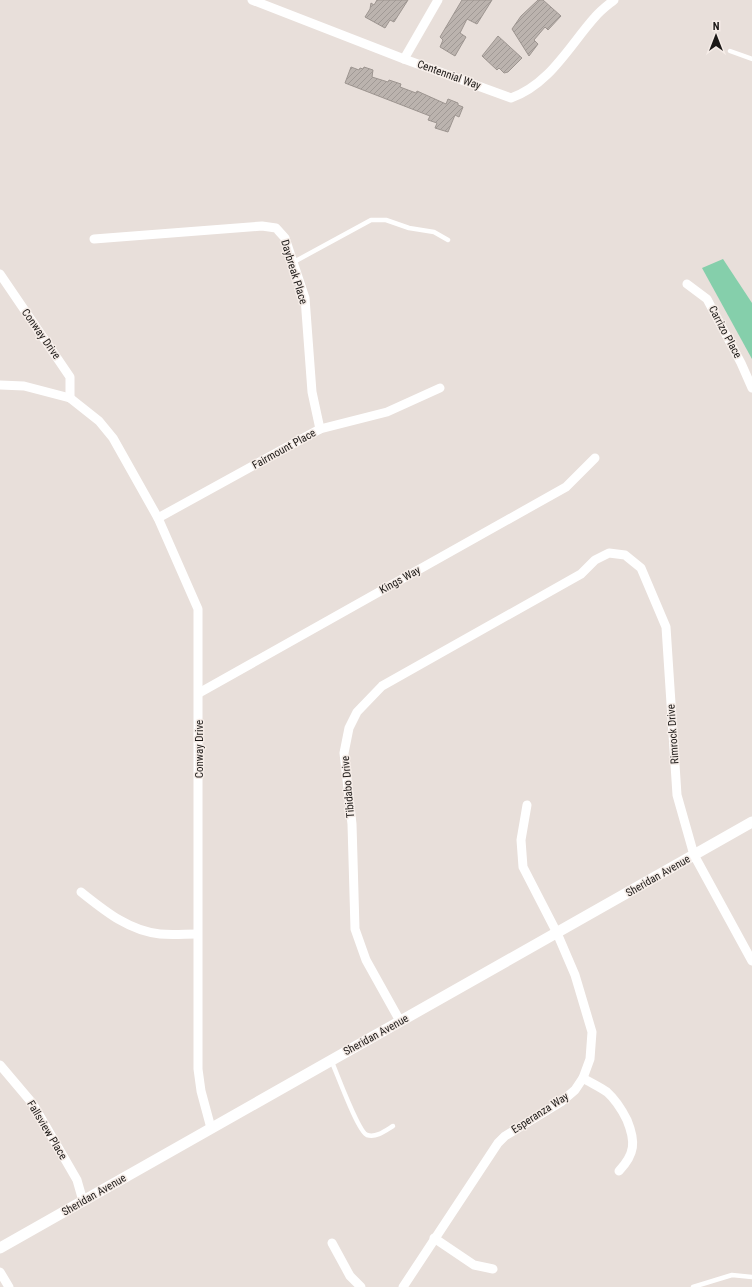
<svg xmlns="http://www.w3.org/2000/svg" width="752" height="1287" font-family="'Roboto Condensed',sans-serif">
<defs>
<pattern id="building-hatch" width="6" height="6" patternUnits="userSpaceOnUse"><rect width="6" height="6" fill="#bbb3ae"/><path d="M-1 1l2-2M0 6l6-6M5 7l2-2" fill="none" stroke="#a09995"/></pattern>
</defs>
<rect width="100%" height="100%" fill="#e8dfda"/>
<!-- green -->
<polygon fill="#85cfab" points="723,259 752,303 752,359 702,268"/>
<!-- building -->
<g fill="url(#building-hatch)" stroke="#9d9590">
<polygon points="377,0 408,0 394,22 390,20 385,28 365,17 370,9 371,3 374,5"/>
<polygon points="462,0 492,0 477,24 467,19 460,33 466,37 455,56 440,47 443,40 440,37"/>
<polygon points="538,0 543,0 561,16 548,30 545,27 534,40 538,44 529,56 512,29 521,16"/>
<polygon points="498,36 522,58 508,72 504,73 499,68 497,70 482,56"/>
<polygon points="351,67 359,70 360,68 363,69 364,67 373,70 372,77 388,82 389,80 401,84 400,87 416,93 417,91 446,104 448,99 458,103 458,105 463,107 459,117 455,115 448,132 435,128 437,123 428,120 430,116 345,83"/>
</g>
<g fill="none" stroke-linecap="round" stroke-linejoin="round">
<!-- service -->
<g stroke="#fff" stroke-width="4.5">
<polyline points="730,51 752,59"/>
<polyline points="292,263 371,220 386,220 409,228 434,232 448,240"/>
<path d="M331 1060C337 1073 358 1132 367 1135 376 1138 385 1131 393 1126"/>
<polyline points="693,1287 732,1275 752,1277"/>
</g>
<!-- minor -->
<g stroke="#fff" stroke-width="9">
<path d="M252 0 404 59 511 98C550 84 569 46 595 17 601 10 608 5 614 0"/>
<polyline points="404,59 438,0"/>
<polyline points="94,239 262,226 276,228 285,238 305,298 312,392 320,429"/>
<polyline points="0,274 70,377 70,398"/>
<polyline points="687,284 707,299 741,363 752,388"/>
<polyline points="0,385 24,386 70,398 99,421 113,438 158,518 198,609 198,1069 201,1091 211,1128"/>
<polyline points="158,518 320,429 387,412 440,388"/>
<polyline points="199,693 566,487 595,458"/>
<path d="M81 892C105 911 129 931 160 934 172 935 185 934 197 934"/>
<polyline points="400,1021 366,960 355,929 352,824 344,753 349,728 357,712 382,686 581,574 595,560 609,553 625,555 641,568 666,627 677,795 694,855 752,961"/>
<polyline points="0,1065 33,1104 77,1180 83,1201"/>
<path d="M583 1078C591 1083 600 1087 607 1092 616 1100 622 1110 627 1120 636 1142 635 1154 619 1171"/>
<polyline points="434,1238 474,1265 493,1269"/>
<polyline points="332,1243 350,1276 361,1287"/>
<polyline points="0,1272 9,1287"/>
<polyline points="403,1287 498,1143 505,1136 561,1102 575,1090 583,1078 590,1059 592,1032 575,975 557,933 523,867 521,840 527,805"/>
</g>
<!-- tertiary -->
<polyline stroke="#fff" stroke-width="11" points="0,1248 752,822"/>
</g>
<g text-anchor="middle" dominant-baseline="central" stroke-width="3" stroke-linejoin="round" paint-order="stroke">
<!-- street labels -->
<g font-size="11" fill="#1c1917" stroke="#f5ece7">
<text transform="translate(449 75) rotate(20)">Centennial Way</text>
<text transform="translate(294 272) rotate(73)">Daybreak Place</text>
<text transform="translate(725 332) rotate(62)">Carrizo Place</text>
<text transform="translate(41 334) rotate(55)">Conway Drive</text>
<text transform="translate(284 449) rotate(-29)">Fairmount Place</text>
<text transform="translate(400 580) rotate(-29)">Kings Way</text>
<text transform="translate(673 734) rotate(-94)">Rimrock Drive</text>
<text transform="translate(199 749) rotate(-90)">Conway Drive</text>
<text transform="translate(348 787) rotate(-95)">Tibidabo Drive</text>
<text transform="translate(658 876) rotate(-30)">Sheridan Avenue</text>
<text transform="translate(376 1035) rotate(-29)">Sheridan Avenue</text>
<text transform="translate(540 1113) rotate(-33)">Esperanza Way</text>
<text transform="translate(47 1130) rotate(59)">Fallsview Place</text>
<text transform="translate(94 1195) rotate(-30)">Sheridan Avenue</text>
</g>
</g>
<!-- north arrow -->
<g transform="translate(716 36)" stroke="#f5ece7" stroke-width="3" paint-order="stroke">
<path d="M0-3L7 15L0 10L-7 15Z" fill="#1c1917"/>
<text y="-6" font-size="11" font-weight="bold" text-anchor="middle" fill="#1c1917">N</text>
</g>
</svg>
